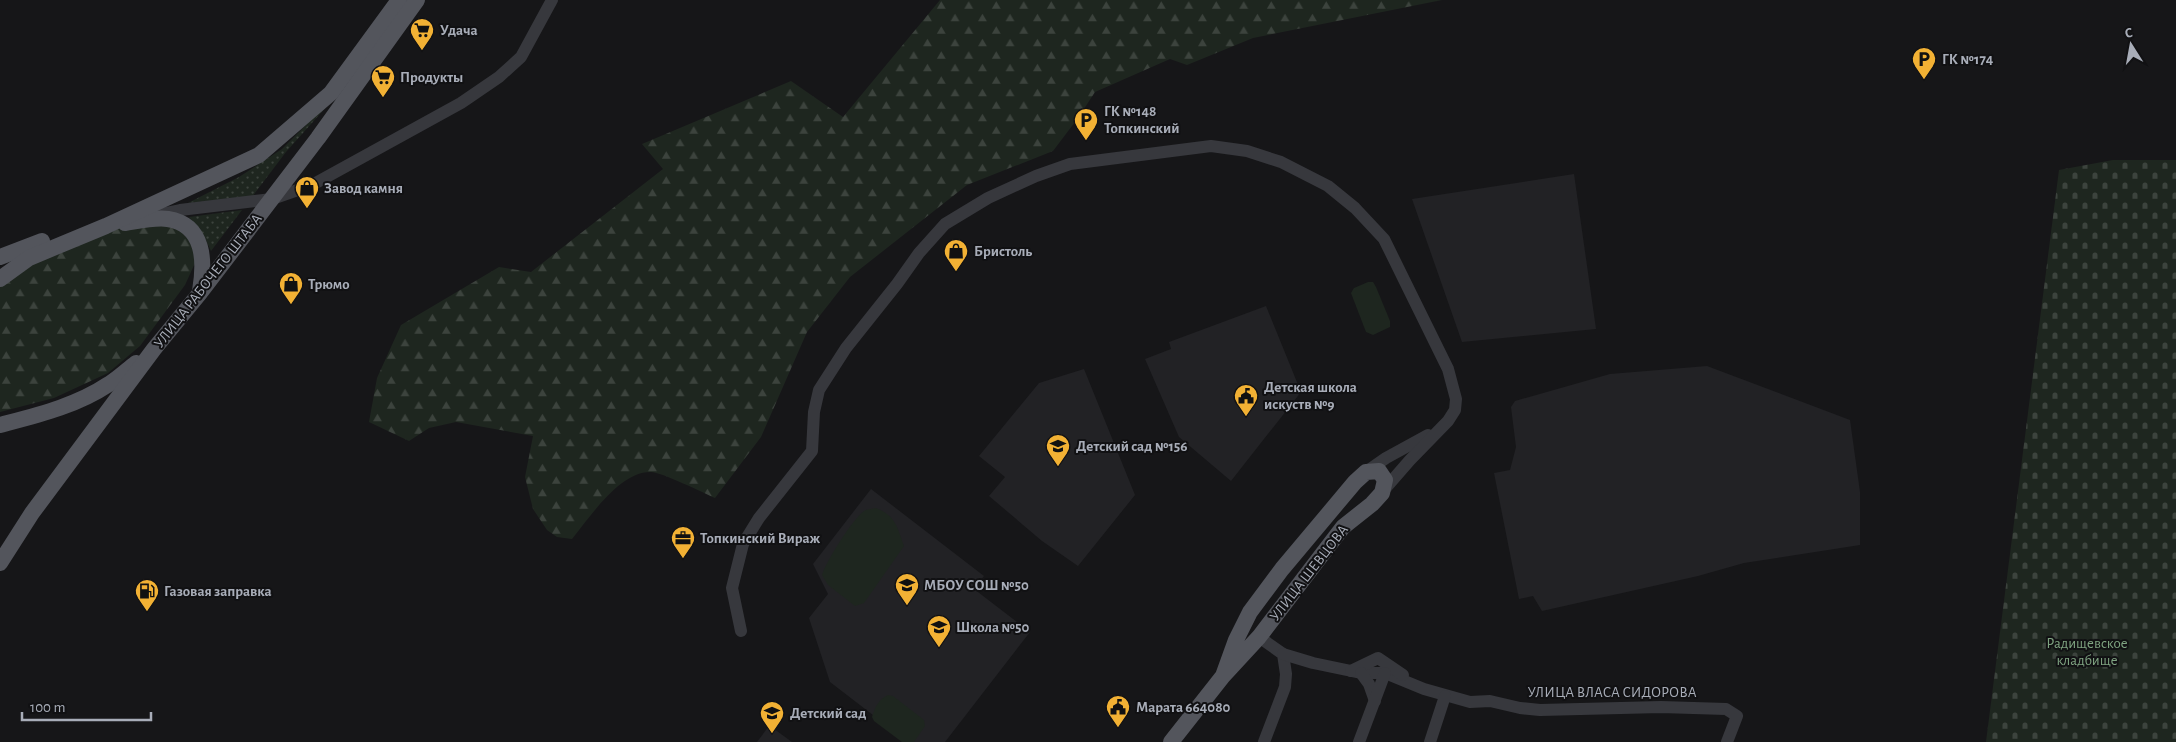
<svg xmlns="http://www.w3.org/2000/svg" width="2176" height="742" font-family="'Alegreya Sans',sans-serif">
<defs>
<pattern id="grass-dots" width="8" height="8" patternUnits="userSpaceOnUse" patternTransform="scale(1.25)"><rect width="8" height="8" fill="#1e261f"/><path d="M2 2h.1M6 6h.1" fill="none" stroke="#3c433d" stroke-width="1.8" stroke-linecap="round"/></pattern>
<pattern id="forest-firs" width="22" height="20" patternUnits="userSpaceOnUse" patternTransform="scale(1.25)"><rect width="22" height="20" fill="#1e261f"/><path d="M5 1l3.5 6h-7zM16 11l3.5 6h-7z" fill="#3c433d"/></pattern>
<pattern id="cemetery-stones" width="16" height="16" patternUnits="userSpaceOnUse" patternTransform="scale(1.25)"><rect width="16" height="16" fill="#1e261f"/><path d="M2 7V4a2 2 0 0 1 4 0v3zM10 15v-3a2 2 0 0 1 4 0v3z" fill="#3c433d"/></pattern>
</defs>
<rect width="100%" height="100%" fill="#161618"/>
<!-- built -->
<g fill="#222225">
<polygon points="1574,174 1596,329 1462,342 1412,199"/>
<polygon points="1266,306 1301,392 1231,481 1179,437 1145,359 1171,349 1169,342"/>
<polygon points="1707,366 1850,420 1860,492 1860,545 1744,563 1698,576 1542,611 1533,596 1519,599 1494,473 1510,470 1516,447 1511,407 1515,401 1610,374"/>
<polygon points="1084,369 1135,495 1078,566 1042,541 989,496 1005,477 979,456 1039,383"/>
<polygon points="871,489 984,576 974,589 1030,632 945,742 908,742 830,682 809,618 828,594 813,564"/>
<polygon points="769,726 770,726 792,742 757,742"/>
</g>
<!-- grass -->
<g fill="url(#grass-dots)">
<polygon points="406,0 412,0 361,68 286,152 252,197 188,203 239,177 282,149 335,96"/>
<polygon points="242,210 211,251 204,236 189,217"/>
</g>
<!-- forest -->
<g fill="url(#forest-firs)">
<path d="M940 0H1442L1253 38 1187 65 1170 59 1095 92 1078 118 1053 151 967 185 850 277 807 332 761 437 715 498C704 493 661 472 651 472 620 471 590 517 572 539L557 537 547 530 533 509 525 477 533 436 456 422 429 428 409 441 369 422 377 378 401 325 499 267 531 272 663 169 642 144 791 81 843 117Z"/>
<polygon points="178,225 192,242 195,263 185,285 140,346 108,373 54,398 0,412 0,282 15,269 123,227"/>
</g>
<!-- cemetery -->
<polygon fill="url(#cemetery-stones)" points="2113,160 2176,160 2176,742 1986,742 2059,170"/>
<!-- park -->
<g fill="#1e261f">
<polygon points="1368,282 1373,282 1376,287 1390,321 1390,327 1373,335 1366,332 1351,293 1354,288"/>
<path d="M876 508C896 516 897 527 904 546L864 603 855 606 828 585 822 575C827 560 852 520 864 511 867 509 872 509 876 508Z"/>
<path d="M888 695 893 696 924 720 925 726 914 742H902L874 721 872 717C875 707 879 699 888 695Z"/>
</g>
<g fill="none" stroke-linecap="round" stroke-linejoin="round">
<!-- minor -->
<g stroke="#37383d" stroke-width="12">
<polyline points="156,215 180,210 272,199 312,185 461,103 499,77 521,57 552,0"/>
<polyline points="1366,472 1386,458 1428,435"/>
<polyline points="741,631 732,588 743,544 759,518 812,451 814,412 819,390 846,348 897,284 919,253 945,224 988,198 1036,176 1070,164 1211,146 1247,151 1281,162 1328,186 1355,208 1384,239 1448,369 1456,399 1455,410 1448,421 1410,460 1383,491"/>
<polyline points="1259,637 1283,654 1286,674 1285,687 1264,742"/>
<polyline points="1283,654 1313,663 1361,673 1385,673 1424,689 1470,702 1490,701 1520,708 1540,710 1661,707 1726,709 1737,716 1727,742"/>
<polyline points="1351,671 1378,658 1403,675"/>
<polyline points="1361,673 1369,684 1375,701"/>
<polyline points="1359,742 1385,673"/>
<polyline points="1430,742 1445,696"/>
</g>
<!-- major -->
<g stroke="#53555c" stroke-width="16">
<path d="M125 223C138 221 155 217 168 219 205 225 205 262 200 291"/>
<polyline points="0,257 42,241"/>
<polyline points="0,279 29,258 106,226 259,155 331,93 399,0"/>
<path d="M0 425C38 415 76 406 109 384 119 378 127 370 136 363"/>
<polyline points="0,563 32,513 154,349 200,293 318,138 417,0"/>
<polyline points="1171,742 1223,676 1259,637 1343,527 1372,504 1382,493 1385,480 1379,471 1366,472 1355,482 1282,569 1250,612 1236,640 1223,676"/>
</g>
</g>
<!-- icons -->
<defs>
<g id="supermarket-pin" transform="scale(1.25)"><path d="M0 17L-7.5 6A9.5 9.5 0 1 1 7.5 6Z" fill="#f2b134" stroke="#111113"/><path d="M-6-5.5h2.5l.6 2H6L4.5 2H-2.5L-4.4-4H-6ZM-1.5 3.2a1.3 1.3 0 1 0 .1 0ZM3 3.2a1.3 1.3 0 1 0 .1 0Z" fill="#111"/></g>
<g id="parking-pin" transform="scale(1.25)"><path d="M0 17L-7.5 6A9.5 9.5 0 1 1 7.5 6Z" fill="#f2b134" stroke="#111113"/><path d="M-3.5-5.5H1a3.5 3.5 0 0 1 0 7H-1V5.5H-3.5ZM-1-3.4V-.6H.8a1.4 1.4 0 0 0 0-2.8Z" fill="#111"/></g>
<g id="shop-pin" transform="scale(1.25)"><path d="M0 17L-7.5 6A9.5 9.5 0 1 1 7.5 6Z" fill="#f2b134" stroke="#111113"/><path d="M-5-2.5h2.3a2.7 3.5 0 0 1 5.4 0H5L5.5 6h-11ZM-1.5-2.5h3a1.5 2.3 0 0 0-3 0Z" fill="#111"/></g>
<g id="civic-pin" transform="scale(1.25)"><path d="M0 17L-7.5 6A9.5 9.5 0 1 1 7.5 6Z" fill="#f2b134" stroke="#111113"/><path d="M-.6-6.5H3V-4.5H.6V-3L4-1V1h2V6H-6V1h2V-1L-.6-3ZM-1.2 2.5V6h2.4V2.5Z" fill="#111"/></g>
<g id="school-pin" transform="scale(1.25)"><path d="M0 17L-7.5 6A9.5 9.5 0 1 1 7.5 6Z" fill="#f2b134" stroke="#111113"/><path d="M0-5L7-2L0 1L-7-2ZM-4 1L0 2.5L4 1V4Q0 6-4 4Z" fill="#111"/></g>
<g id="office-pin" transform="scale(1.25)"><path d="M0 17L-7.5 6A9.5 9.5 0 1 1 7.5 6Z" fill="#f2b134" stroke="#111113"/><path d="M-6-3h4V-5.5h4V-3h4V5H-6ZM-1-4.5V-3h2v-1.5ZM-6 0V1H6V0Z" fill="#111"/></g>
<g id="fuel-pin" transform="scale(1.25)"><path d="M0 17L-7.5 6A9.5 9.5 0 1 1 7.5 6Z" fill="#f2b134" stroke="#111113"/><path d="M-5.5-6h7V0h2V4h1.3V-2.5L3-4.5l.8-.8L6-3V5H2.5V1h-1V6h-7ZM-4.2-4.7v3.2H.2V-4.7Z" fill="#111"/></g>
</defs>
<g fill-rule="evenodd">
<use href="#supermarket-pin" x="422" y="30"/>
<use href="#parking-pin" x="1924" y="59"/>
<use href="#supermarket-pin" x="383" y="77"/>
<use href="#parking-pin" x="1086" y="120"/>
<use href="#shop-pin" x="307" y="188"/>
<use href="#shop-pin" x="956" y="251"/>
<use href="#shop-pin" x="291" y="284"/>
<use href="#civic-pin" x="1246" y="396"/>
<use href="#school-pin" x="1058" y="446"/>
<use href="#office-pin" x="683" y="538"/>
<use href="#school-pin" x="907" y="585"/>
<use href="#fuel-pin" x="147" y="591"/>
<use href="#school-pin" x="939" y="627"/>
<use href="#civic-pin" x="1118" y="707"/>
<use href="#school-pin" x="772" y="713"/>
</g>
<g text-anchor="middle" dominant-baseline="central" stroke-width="4" stroke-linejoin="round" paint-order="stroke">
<!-- poi labels -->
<g font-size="15" font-weight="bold" fill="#a8adb8" stroke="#111113" text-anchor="start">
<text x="440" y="30">Удача</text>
<text x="1942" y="59">ГК №174</text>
<text x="400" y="77">Продукты</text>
<text x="1104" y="111">ГК №148<tspan x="1104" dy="17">Топкинский</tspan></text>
<text x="324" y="188">Завод камня</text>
<text x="974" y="251">Бристоль</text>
<text x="308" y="284">Трюмо</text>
<text x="1264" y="387">Детская школа<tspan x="1264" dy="17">искуств №9</tspan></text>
<text x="1076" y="446">Детский сад №156</text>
<text x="700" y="538">Топкинский Вираж</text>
<text x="924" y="585">МБОУ СОШ №50</text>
<text x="164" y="591">Газовая заправка</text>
<text x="956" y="627">Школа №50</text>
<text x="1136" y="707">Марата 664080</text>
<text x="790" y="713">Детский сад</text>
</g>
<!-- street labels -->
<g font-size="15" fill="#a8adb8" stroke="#111113">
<text transform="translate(208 281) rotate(-52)">УЛИЦА РАБОЧЕГО ШТАБА</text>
<text transform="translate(1309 573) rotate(-52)">УЛИЦА ШЕВЦОВА</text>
<text x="1612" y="692">УЛИЦА ВЛАСА СИДОРОВА</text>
</g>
<!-- park labels -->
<g font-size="15" fill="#7fa381" stroke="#111113">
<text x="2087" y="643">Радищевское<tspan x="2087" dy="17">кладбище</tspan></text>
</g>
</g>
<!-- north arrow -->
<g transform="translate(2131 45) rotate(349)" stroke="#111113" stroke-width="4" paint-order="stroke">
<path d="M0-4L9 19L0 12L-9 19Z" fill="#a8adb8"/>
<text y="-8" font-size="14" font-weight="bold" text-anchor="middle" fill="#a8adb8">С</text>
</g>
<!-- scale -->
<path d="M22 712v8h129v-8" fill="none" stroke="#a8adb8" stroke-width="2.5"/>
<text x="30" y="712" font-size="15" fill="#a8adb8" stroke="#111113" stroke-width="4" paint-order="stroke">100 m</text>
</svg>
